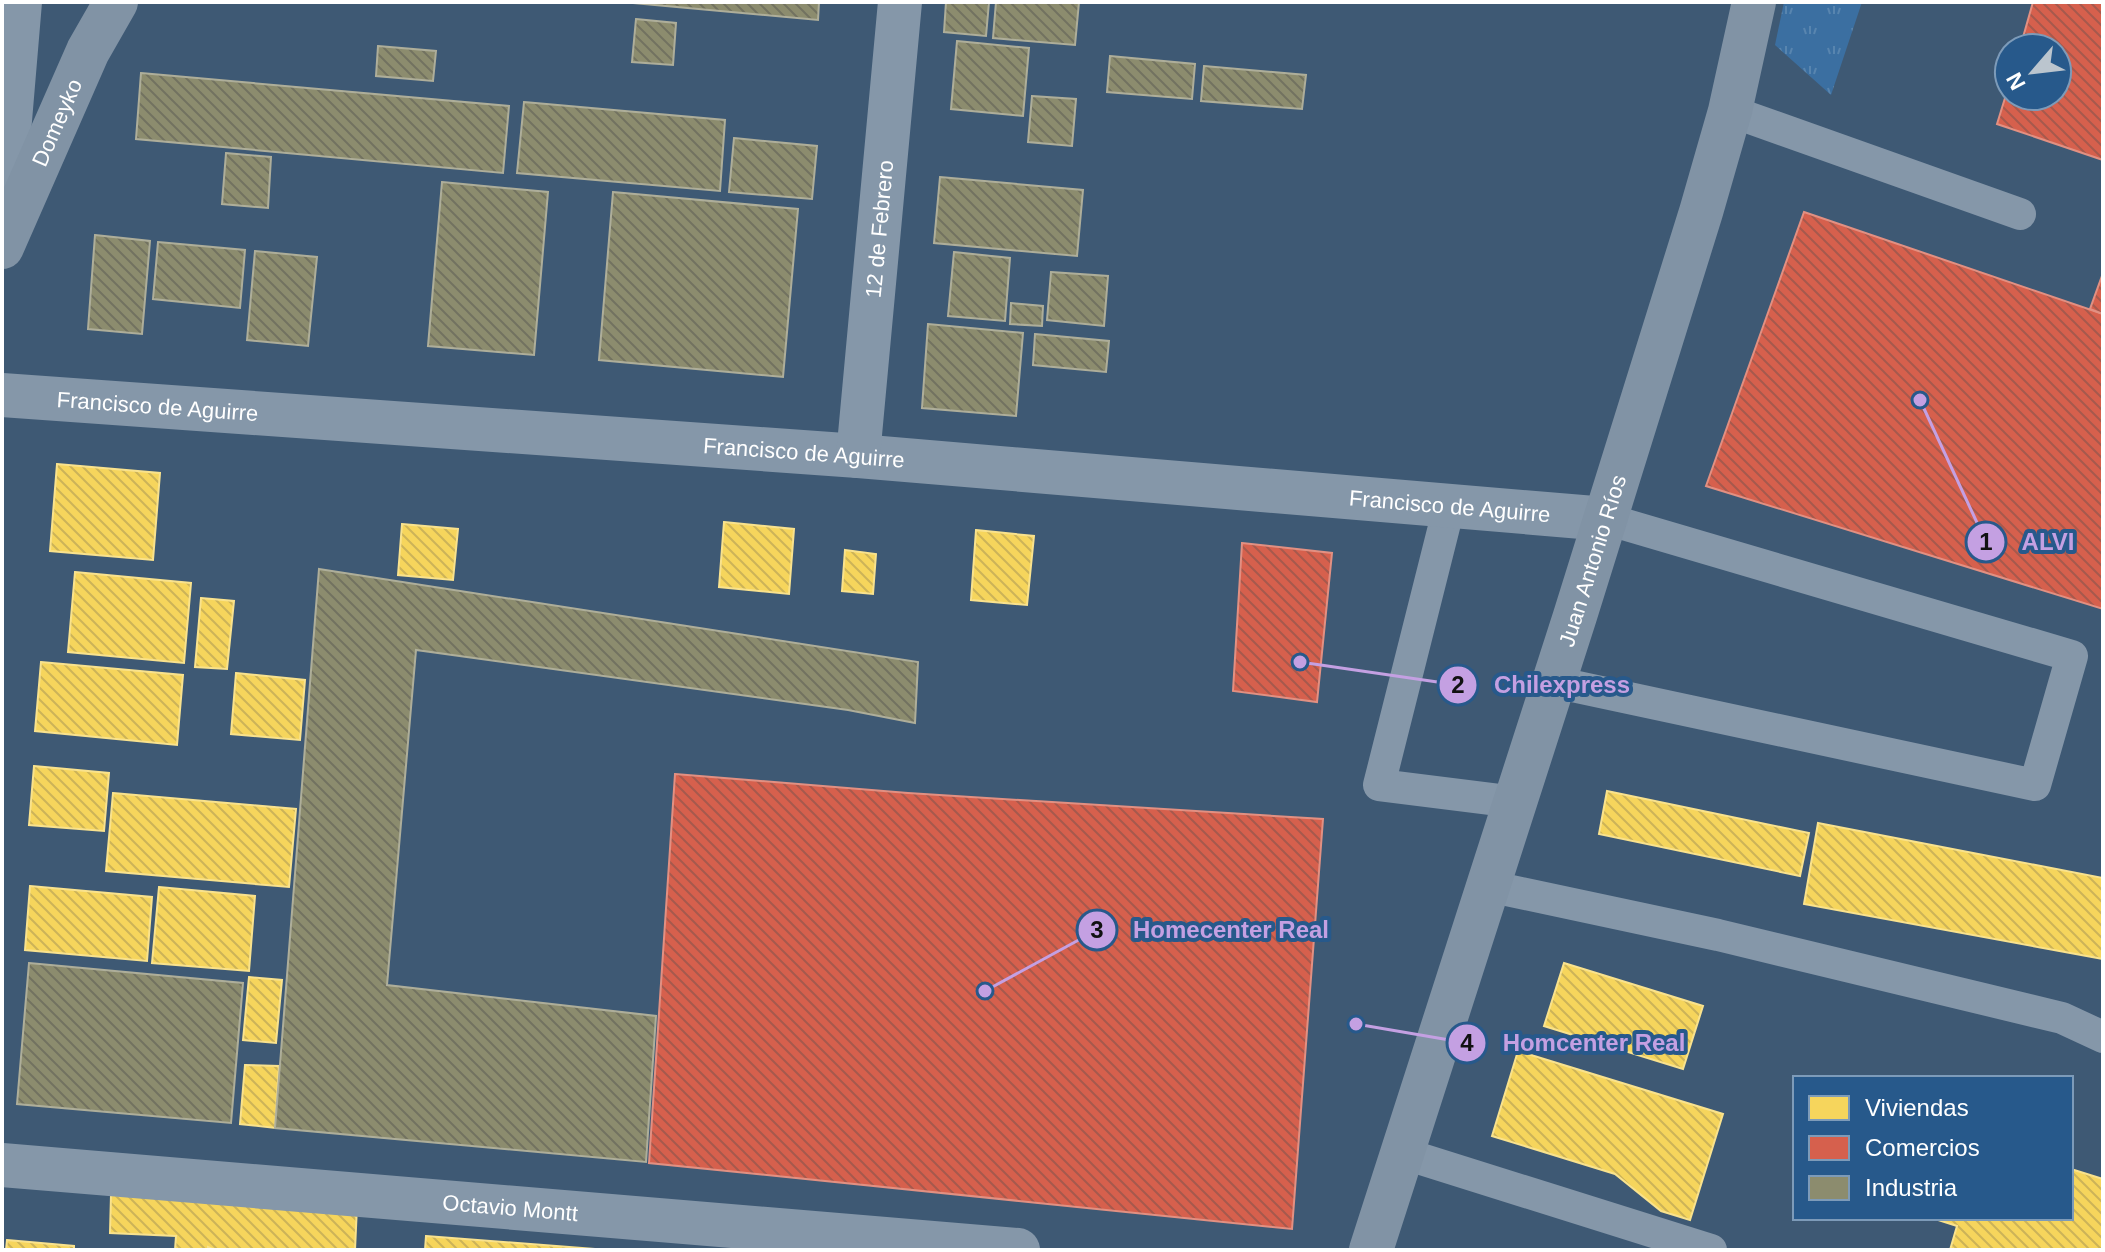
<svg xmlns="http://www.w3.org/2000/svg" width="2105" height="1252" font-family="Arial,sans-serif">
<defs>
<pattern id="grass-tufts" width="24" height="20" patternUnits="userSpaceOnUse" patternTransform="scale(2)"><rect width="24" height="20" fill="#3b6fa1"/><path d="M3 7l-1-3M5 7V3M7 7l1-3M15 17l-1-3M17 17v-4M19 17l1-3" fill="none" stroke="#5885af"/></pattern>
<pattern id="homes-back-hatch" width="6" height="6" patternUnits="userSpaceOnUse" patternTransform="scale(2)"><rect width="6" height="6" fill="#f6d55c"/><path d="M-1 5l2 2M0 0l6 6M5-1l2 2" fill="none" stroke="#ccb358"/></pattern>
<pattern id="shops-back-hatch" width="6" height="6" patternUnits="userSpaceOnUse" patternTransform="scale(2)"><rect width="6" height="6" fill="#d6604d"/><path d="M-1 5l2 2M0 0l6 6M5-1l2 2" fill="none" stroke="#a6594d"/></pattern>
<pattern id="industry-back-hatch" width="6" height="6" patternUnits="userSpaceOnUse" patternTransform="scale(2)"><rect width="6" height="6" fill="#8c8c6e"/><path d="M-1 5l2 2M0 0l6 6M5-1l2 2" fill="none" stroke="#727260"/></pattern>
</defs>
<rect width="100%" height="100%" fill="#3e5974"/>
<!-- grass -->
<polygon fill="url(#grass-tufts)" points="1784,2 1862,2 1831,95 1775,45"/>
<!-- homes -->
<g fill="url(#homes-back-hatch)" stroke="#f9e28d" stroke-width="2">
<polygon points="57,464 160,473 153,560 50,551"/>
<polygon points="724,522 794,529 789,594 719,587"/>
<polygon points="402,524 458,529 453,580 398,575"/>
<polygon points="976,530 1034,536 1027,605 971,600"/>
<polygon points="845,550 876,554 873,594 842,591"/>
<polygon points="75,572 191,583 184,663 68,652"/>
<polygon points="201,598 234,601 227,669 195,667"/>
<polygon points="41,662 183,675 177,745 35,731"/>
<polygon points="236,673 305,680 300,740 231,734"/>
<polygon points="34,766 109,773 104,831 29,825"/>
<polygon points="1607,791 1809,833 1800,876 1599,834"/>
<polygon points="113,793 296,809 289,887 106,871"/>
<polygon points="1818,823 2103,878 2103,959 1804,904"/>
<polygon points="30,886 152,897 147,961 25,950"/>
<polygon points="159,887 255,896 249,971 152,963"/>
<polygon points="1564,963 1703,1006 1683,1069 1544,1026"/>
<polygon points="249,977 282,980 276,1043 243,1040"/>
<polygon points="1518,1051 1723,1114 1690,1220 1661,1211 1615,1174 1492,1136"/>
<polygon points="245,1065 279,1066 275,1128 240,1124"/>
<polygon points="2071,1169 2103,1179 2103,1250 1950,1250 1957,1226 1932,1218 2071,1218"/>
<polygon points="111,1195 357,1206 355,1250 215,1250 208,1247 208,1250 175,1250 176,1236 110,1233"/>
<polygon points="426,1236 608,1250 425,1250"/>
<polygon points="7,1240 74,1246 74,1250 6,1250"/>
</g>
<!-- shops -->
<g fill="url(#shops-back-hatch)" stroke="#e29082" stroke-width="2">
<polygon points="2033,2 2103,2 2103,160 1997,124 2009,85 2009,96 2057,96 2057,48 2020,48"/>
<polygon points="1804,212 2103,314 2103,609 1706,486"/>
<polygon points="2103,273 2103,314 2090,309"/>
<polygon points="1242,543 1332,553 1317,702 1233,691"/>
<polygon points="675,774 908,793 1323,819 1292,1229 649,1163"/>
</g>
<!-- industry -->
<g fill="url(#industry-back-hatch)" stroke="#aeae9a" stroke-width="2">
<polygon points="622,2 819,2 818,20"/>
<polygon points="946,2 989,2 986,36 944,32"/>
<polygon points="996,2 1079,2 1075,45 993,38"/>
<polygon points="636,19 676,23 673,65 632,62"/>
<polygon points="957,41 1029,48 1023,116 951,109"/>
<polygon points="378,46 436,51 433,81 376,76"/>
<polygon points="1110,56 1195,64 1192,99 1107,92"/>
<polygon points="1204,66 1306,75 1302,109 1201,101"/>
<polygon points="141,73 509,106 503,173 136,139"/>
<polygon points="1032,96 1076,99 1072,146 1028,142"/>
<polygon points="524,102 725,120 720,191 517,173"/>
<polygon points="734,138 817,146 812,199 729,192"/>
<polygon points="226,153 271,157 268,208 222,204"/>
<polygon points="940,177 1083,190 1077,256 934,243"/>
<polygon points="442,182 548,192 534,355 428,346"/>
<polygon points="613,192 798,209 783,377 599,360"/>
<polygon points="95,235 150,241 142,334 88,329"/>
<polygon points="158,242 245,250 240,308 153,299"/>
<polygon points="255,251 317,257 308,346 247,340"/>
<polygon points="954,252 1010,258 1005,321 948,316"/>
<polygon points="1051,272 1108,276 1104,326 1047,320"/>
<polygon points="1011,303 1043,306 1042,326 1010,324"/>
<polygon points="928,324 1023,333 1016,416 922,408"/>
<polygon points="1035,334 1109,341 1106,372 1033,365"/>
<polygon points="319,569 918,662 915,723 848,710 416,650 387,985 656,1016 646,1162 275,1128"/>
<polygon points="29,963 243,983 231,1123 17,1104"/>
</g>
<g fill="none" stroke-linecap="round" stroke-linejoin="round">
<!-- service -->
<g stroke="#8597a9" stroke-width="32">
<polyline points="1730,111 2020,214"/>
<polyline points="1449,507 1379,785 1515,802"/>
<polyline points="1554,682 2035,785 2072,656 1606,519"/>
<polyline points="1488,886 1718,935 2062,1018 2103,1037"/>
<polyline points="1402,1153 1711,1250"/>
</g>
<!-- minor -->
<g stroke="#8597a9" stroke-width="44">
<polyline points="2,215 20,2"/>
<path id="s1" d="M2 395 858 456 1606 519"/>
<path id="s2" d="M858 456 900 2"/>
<path id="s3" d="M2 1165 1018 1250"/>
</g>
<!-- secondary -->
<g stroke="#8193a5" stroke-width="44">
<path id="s4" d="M2 247 88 51 116 2"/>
<path id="s5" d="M1371 1250 1575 616 1701 212 1730 111 1754 2"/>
</g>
</g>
<g text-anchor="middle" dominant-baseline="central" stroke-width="8" stroke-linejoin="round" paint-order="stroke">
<!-- street labels -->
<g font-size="22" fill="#fff" stroke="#27598b">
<text stroke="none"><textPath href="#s4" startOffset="136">Domeyko</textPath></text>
<text stroke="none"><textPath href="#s2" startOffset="228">12 de Febrero</textPath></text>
<text stroke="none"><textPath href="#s1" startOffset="156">Francisco de Aguirre</textPath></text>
<text stroke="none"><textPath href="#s1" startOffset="804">Francisco de Aguirre</textPath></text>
<text stroke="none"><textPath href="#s1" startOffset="1452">Francisco de Aguirre</textPath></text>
<text stroke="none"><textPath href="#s5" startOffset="724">Juan Antonio Ríos</textPath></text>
<text stroke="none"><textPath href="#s3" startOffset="510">Octavio Montt</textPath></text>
</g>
</g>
<!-- callouts -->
<path fill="none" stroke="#c4a0e2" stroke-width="3" d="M1920 400L1986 542M1300 662L1458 685M985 991L1097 930M1356 1024L1467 1043"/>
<g fill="#c4a0e2" stroke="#27598b" stroke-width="3">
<circle cx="1920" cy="400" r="8"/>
<circle cx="1300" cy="662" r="8"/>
<circle cx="985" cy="991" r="8"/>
<circle cx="1356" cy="1024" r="8"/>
<circle cx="1986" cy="542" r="20"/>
<circle cx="1458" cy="685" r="20"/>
<circle cx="1097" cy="930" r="20"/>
<circle cx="1467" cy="1043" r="20"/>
</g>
<g font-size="24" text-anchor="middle" font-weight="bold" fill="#111">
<text x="1986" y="550">1</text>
<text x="1458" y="693">2</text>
<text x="1097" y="938">3</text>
<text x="1467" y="1051">4</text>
</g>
<g font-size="24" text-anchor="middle" font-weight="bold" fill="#c4a0e2" stroke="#27598b" stroke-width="8" stroke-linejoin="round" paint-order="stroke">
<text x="2048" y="550">ALVI</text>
<text x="1562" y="693">Chilexpress</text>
<text x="1231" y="938">Homecenter Real</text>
<text x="1594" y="1051">Homcenter Real</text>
</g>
<!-- border -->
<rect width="2105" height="1252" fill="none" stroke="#ffffff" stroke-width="8"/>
<!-- legend -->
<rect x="1793" y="1076" width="280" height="144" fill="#27598b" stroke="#7d9bb9" stroke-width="2"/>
<rect x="1809" y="1096" width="40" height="24" fill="#f6d55c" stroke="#7d9bb9" stroke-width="2"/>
<text x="1865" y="1116" font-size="24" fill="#ffffff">Viviendas</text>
<rect x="1809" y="1136" width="40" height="24" fill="#d6604d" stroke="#7d9bb9" stroke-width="2"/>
<text x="1865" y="1156" font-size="24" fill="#ffffff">Comercios</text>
<rect x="1809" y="1176" width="40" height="24" fill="#8c8c6e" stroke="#7d9bb9" stroke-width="2"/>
<text x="1865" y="1196" font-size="24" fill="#ffffff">Industria</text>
<!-- north arrow -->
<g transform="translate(2033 72) rotate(242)"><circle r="38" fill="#27598b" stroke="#7d9bb9" stroke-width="2"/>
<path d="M0-6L14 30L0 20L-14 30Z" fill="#bbc5ce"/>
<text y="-12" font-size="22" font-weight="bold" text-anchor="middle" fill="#ffffff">N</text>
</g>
</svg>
